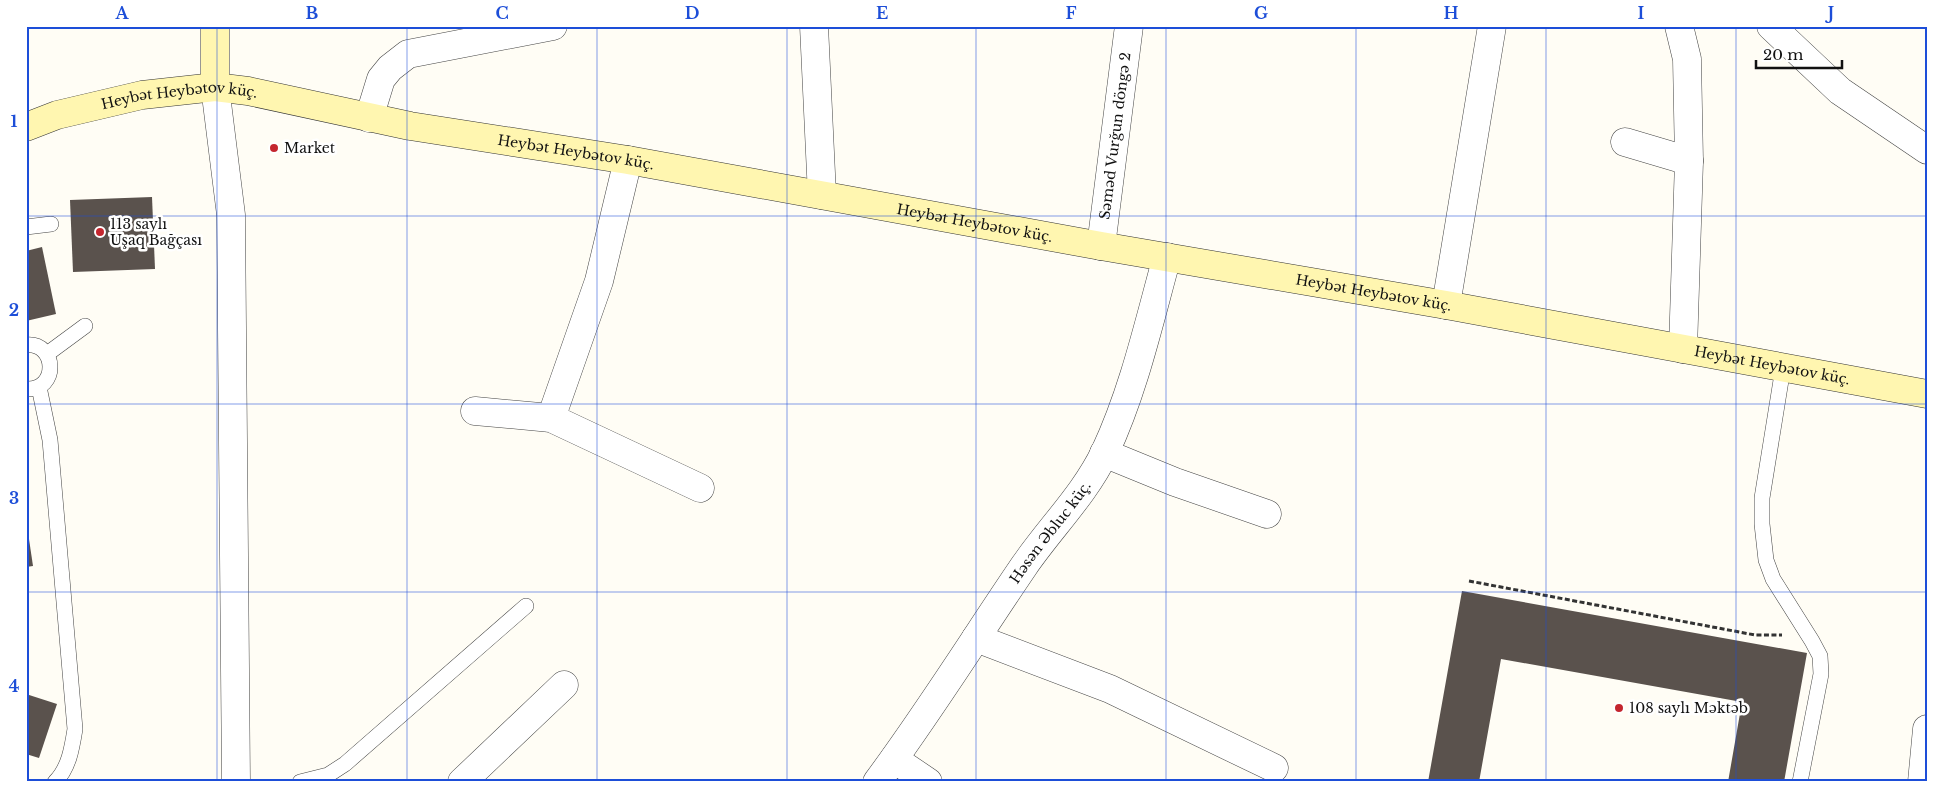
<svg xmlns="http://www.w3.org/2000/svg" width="1953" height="808" font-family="'Libre Baskerville',serif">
<rect width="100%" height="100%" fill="#fffdf5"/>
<!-- building -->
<g fill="#5a524d">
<polygon points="152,197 155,269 73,272 70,200"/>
<polygon points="42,247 56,314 26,321 26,251"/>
<polygon points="26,519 33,566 26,567"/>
<polygon points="1462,591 1807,653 1784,782 1728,782 1742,702 1501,659 1479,782 1428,782"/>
<polygon points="26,694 57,704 39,758 26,754"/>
</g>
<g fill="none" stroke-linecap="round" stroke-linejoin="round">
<!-- service casing -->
<g stroke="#444" stroke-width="16">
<g id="service">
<polyline points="26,227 51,224"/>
<path d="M26 345C57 342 59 391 26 389"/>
<polyline points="47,354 85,326"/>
<polyline points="1783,368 1762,498 1762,524 1766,560 1773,579 1812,641 1820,656 1821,674 1800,782"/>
<path d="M39 387 50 440 75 729C72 748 69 768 55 782"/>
<polyline points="300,782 328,775 345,764 526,606"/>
</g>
</g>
<!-- minor casing -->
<g stroke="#444" stroke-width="29">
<g id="minor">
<polyline points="814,26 822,195"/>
<polyline points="1679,26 1687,59 1689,161 1683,349"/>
<polyline points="1771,26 1840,91 1927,150"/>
<polyline points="215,87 231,215 236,782"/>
<polyline points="369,118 381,79 390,68 408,54 553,26"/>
<polyline points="1625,142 1689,161"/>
<path id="s1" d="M1101 246 1129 26"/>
<polyline points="1446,305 1492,26"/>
<polyline points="475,411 551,418 700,488"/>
<polyline points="551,418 599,281 628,160"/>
<polyline points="1104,453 1175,482 1267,514"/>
<polyline points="976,638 1110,689 1274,768"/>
<polyline points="894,759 928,782"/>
<polyline points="462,782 564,685"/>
<path id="s2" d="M877 782C929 712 975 638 1024 566 1050 528 1085 494 1105 452 1134 390 1149 322 1167 257"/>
<polyline points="1922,782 1927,729"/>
</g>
</g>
<!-- secondary casing -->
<g stroke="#333" stroke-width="29">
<g id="secondary">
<polyline points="215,26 215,87"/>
<path id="s3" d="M26 127 57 115 142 95 215 87 248 91 410 126 628 160 1101 246 1446 305 1927 394"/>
</g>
</g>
<!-- path -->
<polyline stroke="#333" stroke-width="3" stroke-dasharray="5 2.5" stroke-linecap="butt" points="1469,581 1755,635 1782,635"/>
<!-- service -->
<use href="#service" stroke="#fff" stroke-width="15"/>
<!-- minor -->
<use href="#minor" stroke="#fff" stroke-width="28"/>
<!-- secondary -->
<use href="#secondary" stroke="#fff6b0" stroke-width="28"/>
</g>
<!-- grid -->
<path fill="none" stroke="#1d4ed8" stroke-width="1" stroke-opacity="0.55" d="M217 26V782M407 26V782M597 26V782M787 26V782M976 26V782M1166 26V782M1356 26V782M1546 26V782M1736 26V782M26 216H1927M26 404H1927M26 592H1927"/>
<!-- markers -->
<g fill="#c4262e" stroke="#fff" stroke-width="2">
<circle cx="274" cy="148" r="5"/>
<circle cx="100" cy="232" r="5"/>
<circle cx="1619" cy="708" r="5"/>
</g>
<g text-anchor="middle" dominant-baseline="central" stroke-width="5" stroke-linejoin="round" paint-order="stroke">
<!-- street labels -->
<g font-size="14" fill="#111" stroke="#fff">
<text stroke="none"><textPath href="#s3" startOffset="158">Heybət Heybətov küç.</textPath></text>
<text stroke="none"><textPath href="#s1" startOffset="111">Səməd Vurğun döngə 2</textPath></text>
<text stroke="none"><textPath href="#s3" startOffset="561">Heybət Heybətov küç.</textPath></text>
<text stroke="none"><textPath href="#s3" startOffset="966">Heybət Heybətov küç.</textPath></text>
<text stroke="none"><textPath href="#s3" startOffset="1371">Heybət Heybətov küç.</textPath></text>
<text stroke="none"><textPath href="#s3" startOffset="1776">Heybət Heybətov küç.</textPath></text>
<text stroke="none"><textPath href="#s2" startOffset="304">Həsən Əbluc küç.</textPath></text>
</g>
<!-- poi labels -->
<g font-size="14" fill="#111" stroke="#fff" text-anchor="start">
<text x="284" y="148">Market</text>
<text x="110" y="224">113 saylı<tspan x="110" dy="16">Uşaq Bağçası</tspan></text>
<text x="1629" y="708">108 saylı Məktəb</text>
</g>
</g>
<!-- border -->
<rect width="1953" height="808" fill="none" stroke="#ffffff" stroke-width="55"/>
<!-- scale -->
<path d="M1756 60v8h86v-8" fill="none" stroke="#111111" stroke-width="2.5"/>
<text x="1763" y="60" font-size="15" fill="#111111" stroke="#ffffff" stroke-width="4" paint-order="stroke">20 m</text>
<rect x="28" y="28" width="1898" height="752" fill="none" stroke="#1d4ed8" stroke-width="2"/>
<g font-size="16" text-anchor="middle" font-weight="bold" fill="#1d4ed8">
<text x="122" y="19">A</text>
<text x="312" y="19">B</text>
<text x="502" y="19">C</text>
<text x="692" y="19">D</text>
<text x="882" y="19">E</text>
<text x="1071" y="19">F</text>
<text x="1261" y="19">G</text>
<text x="1451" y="19">H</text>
<text x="1641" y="19">I</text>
<text x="1831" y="19">J</text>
<text x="14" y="127">1</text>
<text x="14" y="316">2</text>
<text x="14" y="504">3</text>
<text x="14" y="692">4</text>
</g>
</svg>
